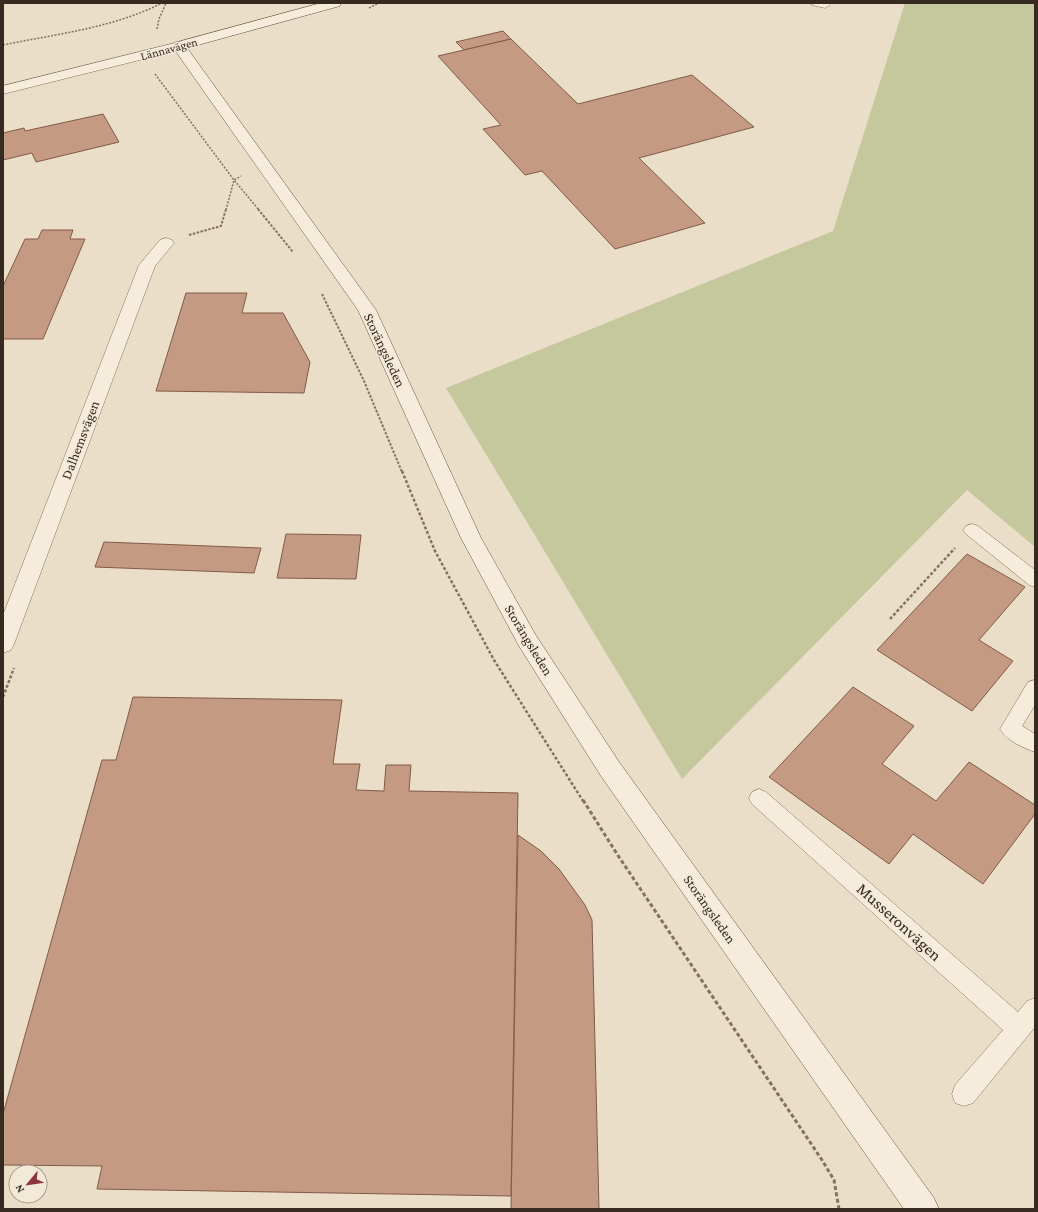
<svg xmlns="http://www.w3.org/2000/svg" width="1038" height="1212" font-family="'Crimson Pro',serif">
<rect width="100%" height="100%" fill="#eadec8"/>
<!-- green -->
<polygon fill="#c5c79d" points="905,3 1035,3 1035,547 967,490 682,779 446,388 833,231"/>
<!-- building -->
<g fill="#c49a82" stroke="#815b47">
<polygon points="503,31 511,39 464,50 456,42"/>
<polygon points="511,39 578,104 692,75 754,127 639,158 705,223 615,249 542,171 525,175 483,129 501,125 438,56"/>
<polygon points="103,114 119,142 36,162 32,153 3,160 3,133 24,128 25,131"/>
<polygon points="42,230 73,230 70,239 85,239 43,339 3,339 3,286 25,239 38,239"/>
<polygon points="186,293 247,293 242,313 283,313 310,362 304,393 156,391"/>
<polygon points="286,534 361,535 356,579 277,578"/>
<polygon points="104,542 261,548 254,573 95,567"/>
<polygon points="967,554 1025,587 979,640 1013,661 972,711 877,650"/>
<polygon points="853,687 914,726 882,764 936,801 969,762 1035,805 1035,814 983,884 913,834 889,864 769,777"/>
<polygon points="133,697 342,700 333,764 360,764 356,790 384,791 386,765 411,765 409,791 518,793 511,1196 97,1189 102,1166 3,1165 3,1114 102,760 116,760"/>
<polygon points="518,835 541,851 559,869 585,905 592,920 599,1209 511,1209"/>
</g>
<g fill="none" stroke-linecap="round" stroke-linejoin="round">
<!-- lane casing -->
<g stroke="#85715f" stroke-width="1">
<g id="lane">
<polygon points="811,3 829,3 830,5 825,8 812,5"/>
<polygon points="972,524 978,526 1035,570 1035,587 1029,585 966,534 963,530 966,526"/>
<path d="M1035 680V705L1022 726 1035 734V752C1023 748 1006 740 1000 729L1028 682Z"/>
<polygon points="759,789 766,792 1018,1012 1027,1001 1035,998 1035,1027 973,1103 964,1106 955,1103 952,1094 955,1085 1003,1030 752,804 749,798 752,792"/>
</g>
</g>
<!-- street casing -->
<g stroke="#85715f" stroke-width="1">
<g id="street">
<polygon points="179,42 184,43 186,46 184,49 3,94 3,86"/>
<polygon points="166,238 172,240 174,243 155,266 14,644 11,650 3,653 3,615 139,265 160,240"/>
</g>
</g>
<!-- secondary casing -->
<g stroke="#675242" stroke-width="1">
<polygon id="secondary" points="321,3 341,3 340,6 187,48 376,310 481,538 535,634 619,762 934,1198 939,1209 904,1209 601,776 519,646 461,538 358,310 172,46 174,43"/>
</g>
<!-- path-far3 -->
<g stroke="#85715f" stroke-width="1.5" stroke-dasharray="2 1.5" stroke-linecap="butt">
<polyline points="369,8 379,3"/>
<polyline points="157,29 159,19 166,3"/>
<path d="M3 45C56 34 113 28 162 3"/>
<polyline points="155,74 234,180 259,210"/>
<polyline points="226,210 234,180 241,176"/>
</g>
<!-- path-far2 -->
<g stroke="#85715f" stroke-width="2" stroke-dasharray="2.5 1.5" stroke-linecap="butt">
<polyline points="258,209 293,252"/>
<polyline points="189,235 221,226 226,209"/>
<polyline points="322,294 364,381 402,472"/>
</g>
<!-- path-far1 -->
<g stroke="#85715f" stroke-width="2.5" stroke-dasharray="3 2" stroke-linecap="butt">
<polyline points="402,471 435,551 494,660 583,801"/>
<polyline points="890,619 955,548"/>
<polyline points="3,697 14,668"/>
</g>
<!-- path -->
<polyline stroke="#85715f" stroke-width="3" stroke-dasharray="4 2.5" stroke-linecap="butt" points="583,800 617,854 822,1160 834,1180 839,1209"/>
<!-- lane -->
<use href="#lane" fill="#f6ecdb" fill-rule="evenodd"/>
<!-- street -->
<use href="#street" fill="#f6ecdb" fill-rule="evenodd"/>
<!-- secondary -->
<use href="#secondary" fill="#f6ecdb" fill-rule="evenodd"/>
</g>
<g text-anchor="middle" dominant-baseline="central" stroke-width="3" stroke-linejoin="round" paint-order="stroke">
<!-- far-street labels -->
<g font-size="12" fill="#372a21" stroke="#f2e9d7">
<text transform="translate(169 49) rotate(-15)">Lännavägen</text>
</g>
<!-- street labels -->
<g font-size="14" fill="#372a21" stroke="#f2e9d7">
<text transform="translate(385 350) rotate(65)">Storängsleden</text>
<text transform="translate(80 440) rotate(-69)">Dalhemsvägen</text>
<text transform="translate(529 640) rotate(59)">Storängsleden</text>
<text transform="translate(710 909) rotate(55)">Storängsleden</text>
</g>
<!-- near-street labels -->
<g font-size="17" fill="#372a21" stroke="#f2e9d7">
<text transform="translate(899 922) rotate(42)">Musseronvägen</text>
</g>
</g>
<!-- border -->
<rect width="1038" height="1212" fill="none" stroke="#372a21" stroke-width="8"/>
<!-- north arrow -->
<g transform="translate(28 1184) rotate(241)"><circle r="19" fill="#f2e9d7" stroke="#a79d8e"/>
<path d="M0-3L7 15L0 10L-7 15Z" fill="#8e353b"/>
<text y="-6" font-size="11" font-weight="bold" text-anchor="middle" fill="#372a21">N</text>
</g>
</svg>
